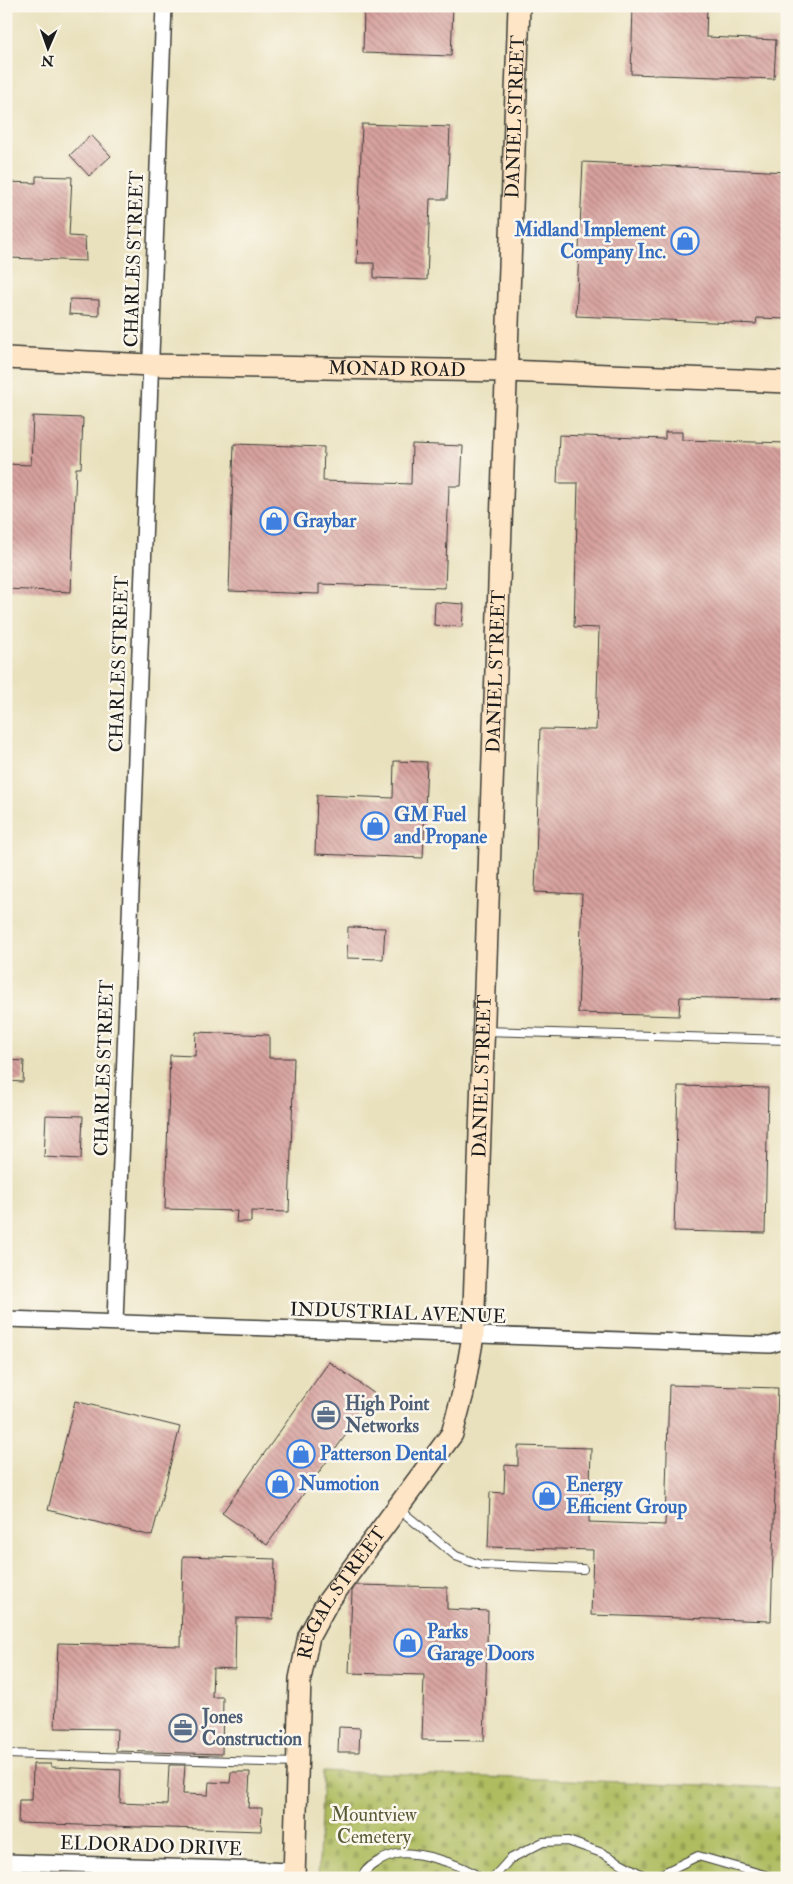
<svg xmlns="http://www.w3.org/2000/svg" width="793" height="1884" font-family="'IM FELL Double Pica',serif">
<defs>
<pattern id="cemetery-stones" width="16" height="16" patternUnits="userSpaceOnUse" patternTransform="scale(1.25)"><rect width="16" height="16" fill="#afbc5f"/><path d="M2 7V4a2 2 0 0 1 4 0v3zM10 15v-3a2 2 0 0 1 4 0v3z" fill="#96a152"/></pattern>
<pattern id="building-back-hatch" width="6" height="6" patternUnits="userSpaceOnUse" patternTransform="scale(1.25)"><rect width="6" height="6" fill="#d7a19e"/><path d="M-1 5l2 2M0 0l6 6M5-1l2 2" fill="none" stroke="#ae8280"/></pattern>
</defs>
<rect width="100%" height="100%" fill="#fbf7ec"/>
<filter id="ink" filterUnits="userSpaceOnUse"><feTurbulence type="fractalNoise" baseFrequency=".02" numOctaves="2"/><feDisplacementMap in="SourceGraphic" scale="10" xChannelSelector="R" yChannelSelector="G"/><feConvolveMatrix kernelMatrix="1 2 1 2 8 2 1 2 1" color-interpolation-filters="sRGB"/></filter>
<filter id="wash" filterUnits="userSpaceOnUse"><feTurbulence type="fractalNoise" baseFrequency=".0096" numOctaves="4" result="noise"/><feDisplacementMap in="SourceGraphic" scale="20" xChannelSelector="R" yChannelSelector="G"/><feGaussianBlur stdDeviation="1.12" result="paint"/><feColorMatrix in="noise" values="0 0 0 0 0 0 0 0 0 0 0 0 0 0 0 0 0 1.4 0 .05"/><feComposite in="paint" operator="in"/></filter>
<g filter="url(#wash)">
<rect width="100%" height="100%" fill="#e9e1bd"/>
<!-- cemetery -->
<polygon fill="url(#cemetery-stones)" stroke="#666c3e" points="323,1771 787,1788 787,1878 318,1878"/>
<g id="blocks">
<!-- building -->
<g fill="url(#building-back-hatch)">
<polygon points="364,6 453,6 451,56 363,53"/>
<polygon points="633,6 707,6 706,37 776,40 774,79 631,74"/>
<polygon points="362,124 450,127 447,199 430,199 427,280 374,278 374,263 357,263"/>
<polygon points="91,135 111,156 89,176 70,155"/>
<polygon points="583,162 787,172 787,319 757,318 756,324 576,316"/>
<polygon points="36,176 72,177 69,236 85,237 86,261 9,258 11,213 6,213 6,182 36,183"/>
<polygon points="70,299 99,300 99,316 69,314"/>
<polygon points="33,416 83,418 81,468 76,468 71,592 6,589 6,464 31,465"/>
<polygon points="665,432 682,432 682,440 787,443 787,1000 680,997 679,1016 578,1013 582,894 535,892 540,729 596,730 599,628 574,627 578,483 557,483 559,435 665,439"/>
<polygon points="234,444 324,447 323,481 411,484 412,444 463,446 461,486 449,486 445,588 319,584 319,594 229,591"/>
<polygon points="435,602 464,604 462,627 434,625"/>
<polygon points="394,761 427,762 423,858 315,854 317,795 393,798"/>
<polygon points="348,927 385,928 383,959 347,958"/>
<polygon points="196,1032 269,1035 269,1058 294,1058 289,1212 251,1211 251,1222 236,1222 237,1211 165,1209 170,1055 195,1056"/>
<polygon points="6,1060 24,1061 23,1082 6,1081"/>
<polygon points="678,1086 768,1088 765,1233 674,1231"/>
<polygon points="46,1115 83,1116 81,1159 44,1157"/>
<polygon points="329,1362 375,1394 267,1545 222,1513"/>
<polygon points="669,1385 778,1388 771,1621 591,1615 593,1550 488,1547 490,1492 504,1493 505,1465 518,1466 518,1446 591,1448 589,1522 665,1525"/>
<polygon points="75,1401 180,1427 152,1536 48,1510"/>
<polygon points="183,1556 275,1559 273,1619 236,1618 235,1669 213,1668 212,1697 223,1697 222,1754 116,1751 117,1729 55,1728 58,1643 181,1646"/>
<polygon points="356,1585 447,1587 447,1609 488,1611 484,1741 422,1740 424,1675 349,1673 352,1591"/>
<polygon points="339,1727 360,1728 359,1752 338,1752"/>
<polygon points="33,1764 51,1764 51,1767 121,1770 120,1803 167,1805 169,1765 185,1765 183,1794 208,1795 209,1782 230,1783 231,1772 250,1772 248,1808 262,1808 261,1831 18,1823 19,1800 32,1800"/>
</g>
</g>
</g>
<g filter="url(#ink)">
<use href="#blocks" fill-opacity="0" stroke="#3b3a34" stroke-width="1"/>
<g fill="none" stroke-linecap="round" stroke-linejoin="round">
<!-- lane casing -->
<g stroke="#3b3a34" stroke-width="10">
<g id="lane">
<polyline points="485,1031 787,1040"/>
<polyline points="399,1509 456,1556 480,1565 583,1569"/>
<polyline points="6,1754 295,1763"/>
<path d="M362 1878C365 1866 385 1857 397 1854 414 1850 466 1865 479 1878"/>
<polyline points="493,1878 510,1859 543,1842 568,1841 602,1853 648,1878"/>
<polyline points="653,1878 698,1856 775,1878"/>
</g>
</g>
<!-- street casing -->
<g stroke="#3b3a34" stroke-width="18">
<g id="street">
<polyline points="6,1319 770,1345 787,1340"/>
<polyline points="115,1322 164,6"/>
<polyline points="6,1862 294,1871"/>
</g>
</g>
<!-- secondary casing -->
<g stroke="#3b3a34" stroke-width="24">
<g id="secondary">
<path id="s1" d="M6 358 150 365 506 371 787 382"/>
<path id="s2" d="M294 1878 300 1679 309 1636 327 1603 452 1434 463 1393 473 1336 519 6"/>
</g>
</g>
<!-- lane -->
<use href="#lane" stroke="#fff" stroke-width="8"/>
<!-- street -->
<use href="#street" stroke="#fff" stroke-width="15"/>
<!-- secondary -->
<use href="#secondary" stroke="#fde5c5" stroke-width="21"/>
</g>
</g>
<!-- icons -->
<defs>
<g id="shop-ring" transform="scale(1.4375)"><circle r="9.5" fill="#fbf7ec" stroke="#3f7fe0" stroke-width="1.5"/><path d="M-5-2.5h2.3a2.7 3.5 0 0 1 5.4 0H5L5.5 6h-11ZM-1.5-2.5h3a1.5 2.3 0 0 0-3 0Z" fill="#3f7fe0"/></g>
<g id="office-ring" transform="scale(1.4375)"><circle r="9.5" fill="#fbf7ec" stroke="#5c6f8a" stroke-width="1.5"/><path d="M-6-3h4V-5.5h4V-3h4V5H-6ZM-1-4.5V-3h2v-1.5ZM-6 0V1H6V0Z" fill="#5c6f8a"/></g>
</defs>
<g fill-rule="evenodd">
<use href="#shop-ring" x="685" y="241"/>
<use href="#shop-ring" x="274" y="521"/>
<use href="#shop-ring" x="375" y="826"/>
<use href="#office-ring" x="326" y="1415"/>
<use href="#shop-ring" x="301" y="1454"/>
<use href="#shop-ring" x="280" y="1484"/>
<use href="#shop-ring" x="547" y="1496"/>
<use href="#shop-ring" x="408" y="1643"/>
<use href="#office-ring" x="183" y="1728"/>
</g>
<g text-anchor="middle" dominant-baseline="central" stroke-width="5" stroke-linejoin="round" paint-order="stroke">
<!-- street labels -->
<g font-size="19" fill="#1c1c1c" stroke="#fbf7ec">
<text stroke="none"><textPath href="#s2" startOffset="1811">DANIEL STREET</textPath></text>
<text transform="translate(134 259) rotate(-88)">CHARLES STREET</text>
<text stroke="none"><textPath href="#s1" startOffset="391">MONAD ROAD</textPath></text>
<text transform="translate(119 664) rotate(-88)">CHARLES STREET</text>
<text stroke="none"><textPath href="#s2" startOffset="1256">DANIEL STREET</textPath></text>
<text transform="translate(104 1068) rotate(-88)">CHARLES STREET</text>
<text stroke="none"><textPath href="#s2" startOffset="851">DANIEL STREET</textPath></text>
<text transform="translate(398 1313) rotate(2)">INDUSTRIAL AVENUE</text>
<text stroke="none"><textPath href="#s2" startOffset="296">REGAL STREET</textPath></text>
<text transform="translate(151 1846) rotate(2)">ELDORADO DRIVE</text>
</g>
<!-- shop labels -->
<g font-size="19" font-weight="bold" fill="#366cbe" stroke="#fbf7ec" text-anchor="start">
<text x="666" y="230" text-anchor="end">Midland Implement<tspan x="666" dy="22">Company Inc.</tspan></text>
<text x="293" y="521">Graybar</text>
<text x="394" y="815">GM Fuel<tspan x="394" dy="22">and Propane</tspan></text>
<text x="320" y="1454">Patterson Dental</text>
<text x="299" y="1484">Numotion</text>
<text x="566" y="1485">Energy<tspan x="566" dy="22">Efficient Group</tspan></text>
<text x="427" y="1632">Parks<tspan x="427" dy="22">Garage Doors</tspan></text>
</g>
<!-- service labels -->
<g font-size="19" font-weight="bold" fill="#4e5e75" stroke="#fbf7ec" text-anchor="start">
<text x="345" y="1404">High Point<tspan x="345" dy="22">Networks</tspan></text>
<text x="202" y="1717">Jones<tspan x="202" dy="22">Construction</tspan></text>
</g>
<!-- park labels -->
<g font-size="19" fill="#575c37" stroke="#fbf7ec">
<text x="374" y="1815">Mountview<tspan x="374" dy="22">Cemetery</tspan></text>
</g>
</g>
<!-- margin -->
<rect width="793" height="1884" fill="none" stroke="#fbf7ec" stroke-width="25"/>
<!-- north arrow -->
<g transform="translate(48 48) rotate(182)" stroke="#fbf7ec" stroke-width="4" paint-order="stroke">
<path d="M0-4L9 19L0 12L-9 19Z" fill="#1c1c1c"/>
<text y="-8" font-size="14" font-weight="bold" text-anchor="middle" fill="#1c1c1c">N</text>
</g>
</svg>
